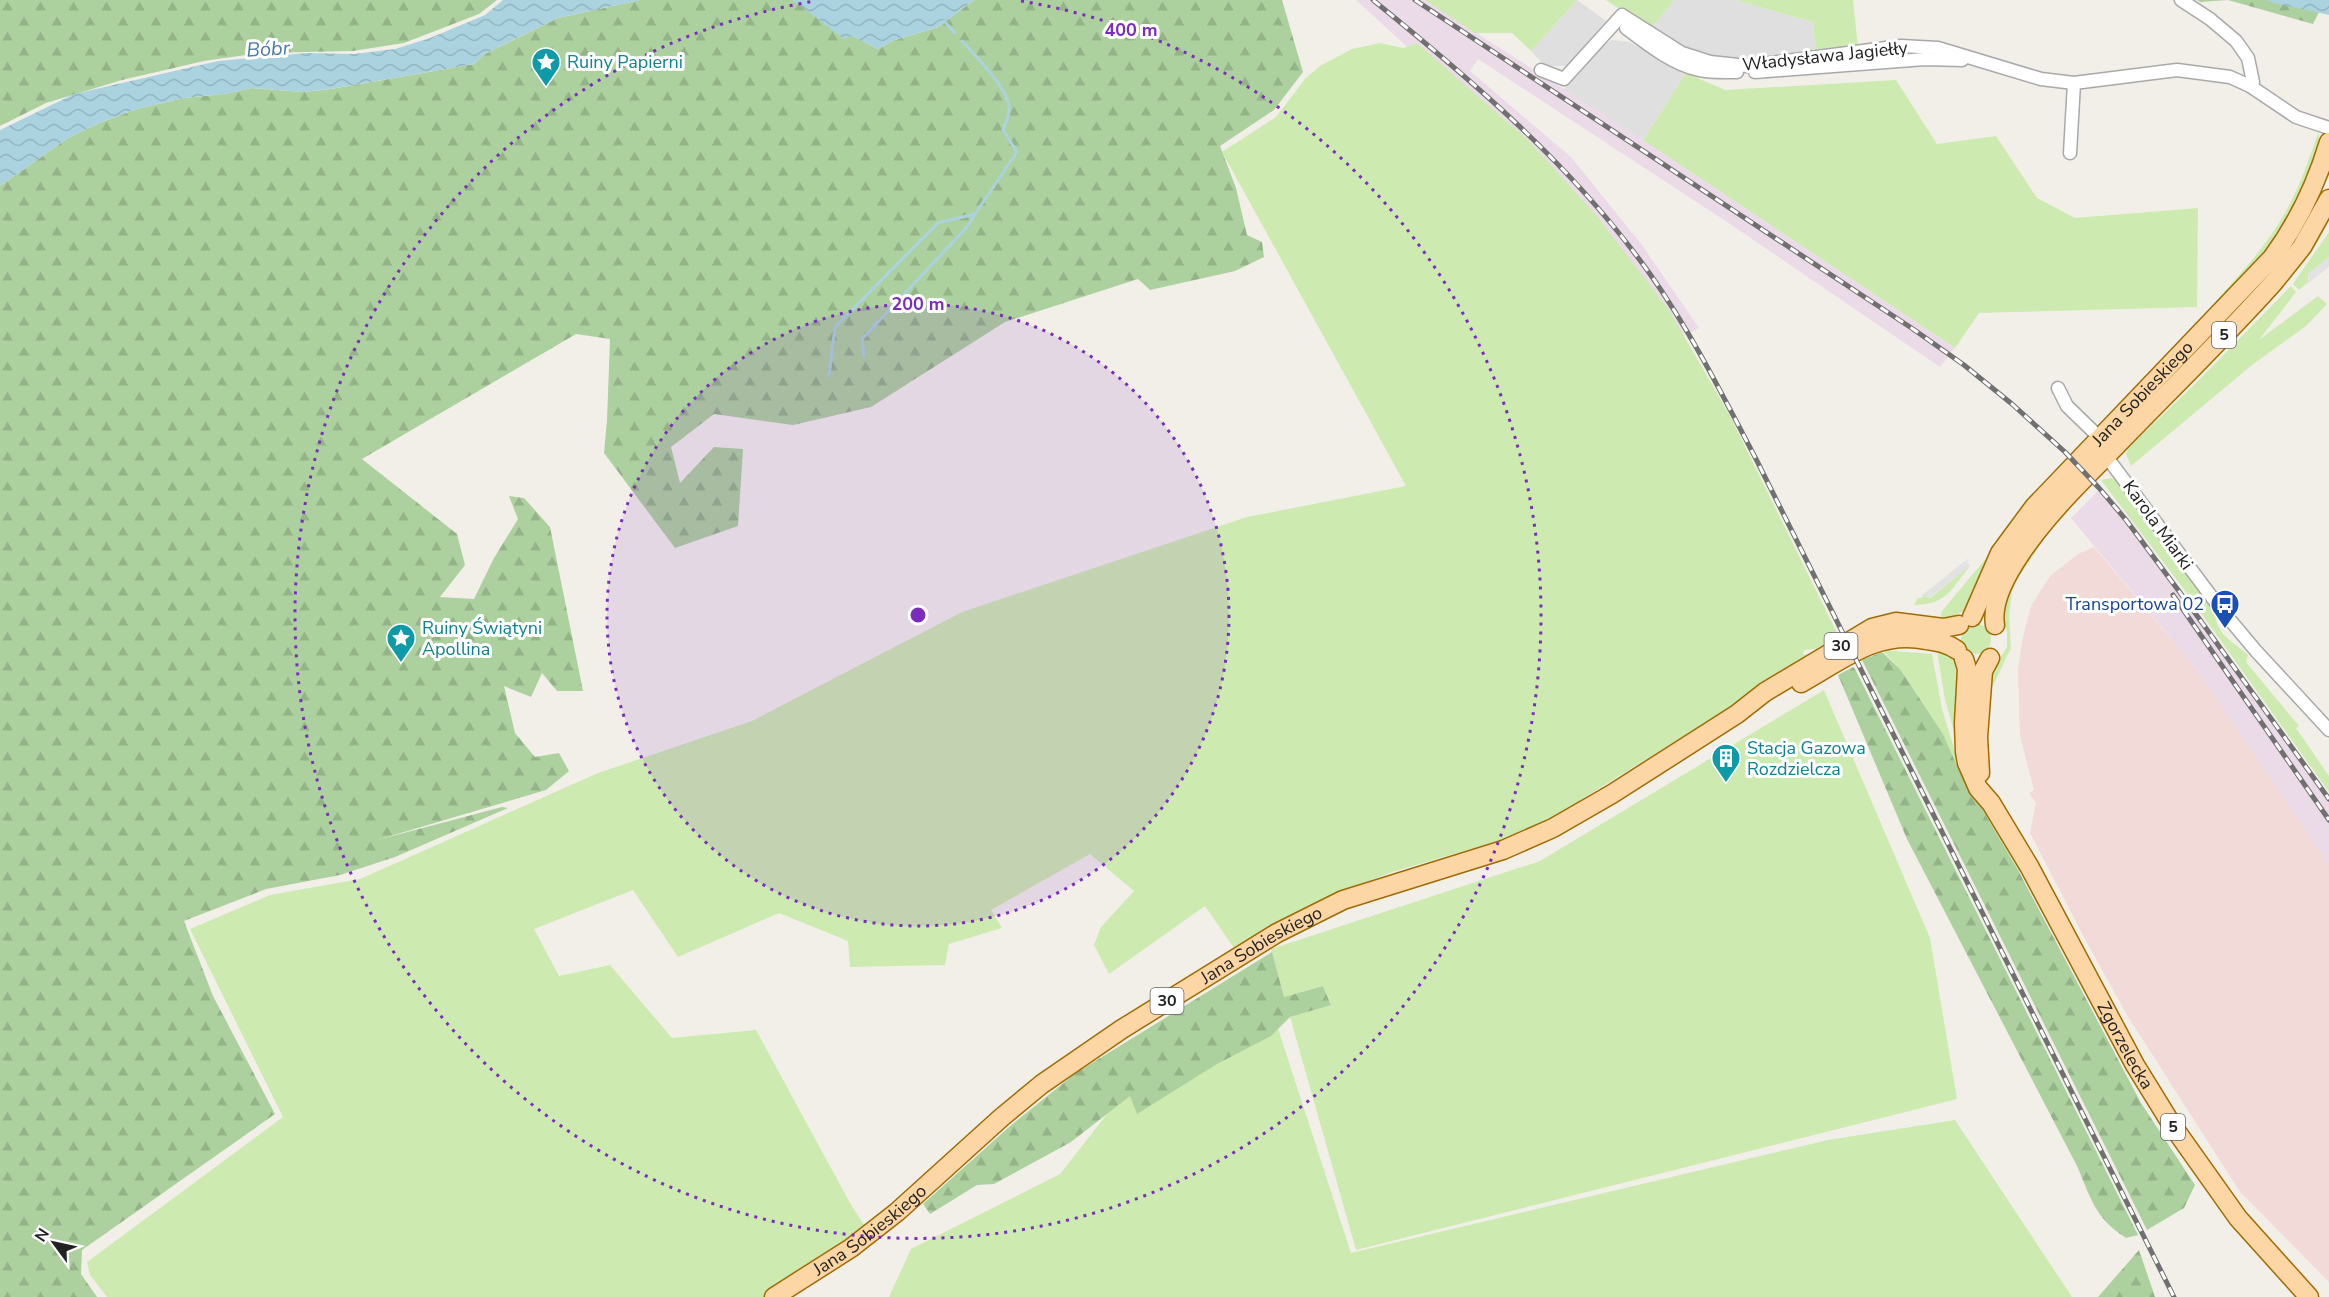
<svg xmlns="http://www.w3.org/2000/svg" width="2329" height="1297" font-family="'Nunito Sans',sans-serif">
<defs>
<pattern id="forest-firs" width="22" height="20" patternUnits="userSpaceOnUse" patternTransform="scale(1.5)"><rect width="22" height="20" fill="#add19e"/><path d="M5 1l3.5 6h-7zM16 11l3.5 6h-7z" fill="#95b388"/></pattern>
<pattern id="water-waves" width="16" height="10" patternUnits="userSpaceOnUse" patternTransform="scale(1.5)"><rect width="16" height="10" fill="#aad3df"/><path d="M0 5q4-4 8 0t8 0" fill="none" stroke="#92b5bf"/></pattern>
</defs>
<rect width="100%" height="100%" fill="#f2efe9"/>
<!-- residential -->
<g fill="#e0dfdf">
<polygon points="1577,0 1606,21 1569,66 1552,66 1542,63 1531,51"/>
<polygon points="1674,0 1735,0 1813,22 1816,53 1747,64 1697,56 1650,30"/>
<polygon points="1612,40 1629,42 1686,73 1643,140 1563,90 1600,47"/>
</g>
<!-- commercial -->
<polygon fill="#f2dad9" points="2094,547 2198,671 2329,865 2329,1282 2240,1192 2127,1015 2085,939 2030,833 2036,803 2029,793 2034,790 2020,736 2018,670 2022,641 2031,606 2050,576 2078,554"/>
<!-- industrial -->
<g fill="#ebdbe8">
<polygon points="1356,0 1425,0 1643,140 1955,348 1940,367 1730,224 1478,59 1470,71 1571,157 1642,245 1699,328 1674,340 1561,188"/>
<polygon points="2102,487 2129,518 2329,795 2329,865 2198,671 2071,518"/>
</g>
<!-- grass -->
<g fill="#cdebb0">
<polygon points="1425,0 1577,0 1531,51 1512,33 1475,33"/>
<polygon points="1606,0 1674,0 1650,30"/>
<polygon points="1735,0 1853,0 1858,47 1816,53 1813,22"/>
<polygon points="1380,43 1403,48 1417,43 1528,140 1597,216 1669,310 1729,414 1838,635 1816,649 1804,650 1803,654 1811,657 1548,820 1498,841 1392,872 1339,892 1273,924 1234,948 1205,906 1109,974 1094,945 1101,927 1134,891 1090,854 991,910 1002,928 949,944 945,965 850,967 848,941 779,913 678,957 633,890 534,929 559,976 610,965 672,1038 756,1030 850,1203 870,1234 774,1297 107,1297 90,1275 87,1262 283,1117 190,929 270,895 360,879 598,773 752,721 962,612 1247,517 1406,486 1222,152 1276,117 1305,79 1320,66 1352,49"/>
<polygon points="1686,73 1725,90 1896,80 1937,144 1996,136 2037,198 2075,218 2198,208 2197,307 1979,313 1955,348 1643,140"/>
<path d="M2318 133 2322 144 2286 229 2220 304 2216 301C2237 277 2260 253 2277 226 2296 197 2307 165 2318 133Z"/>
<path d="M2329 214C2329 252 2219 353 2190 383Z"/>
<polygon points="2329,232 2329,257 2308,274 2308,282 2299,290 2293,284"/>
<polygon points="2291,286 2296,292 2259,340 2318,296 2327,304 2306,326 2252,365 2131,466 2126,454 2128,448 2193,386"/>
<path d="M2111 478 2116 480 2215 611C2216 636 2232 640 2248 655L2246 662 2299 726 2296 728 2329 776V792L2183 588 2101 480Z"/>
<polygon points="2051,529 2017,580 2012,592 2009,616 2011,648 1991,690 1990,667 1999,660 2007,647 2007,631 2001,618 2006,592 2046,531"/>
<path d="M1988 556 1989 558 1971 607C1959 612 1952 620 1940 623L1942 611Z"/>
<path d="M1970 566C1951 589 1947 605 1914 605L1917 599 1925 596 1930 598Z"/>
<circle cx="1976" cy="639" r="15"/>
<polygon points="1936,645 1958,664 1960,751 1945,700"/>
<polygon points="1882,650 1932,654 1942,709 1957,758 2023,870 2019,872 1958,768 1943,734 1900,669"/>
<polygon points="1824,690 1930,938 1957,1099 1356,1250 1290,1017 1331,1004 1323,986 1284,997 1271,949 1540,861"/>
<polygon points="1271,1007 1351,1253 1828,1140 1955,1120 2072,1297 889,1297 911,1249 1060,1174 1133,1081"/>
</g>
<!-- forest -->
<g fill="url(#forest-firs)">
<polygon points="0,0 497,0 479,14 404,43 353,51 260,53 204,61 122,80 46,103 0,126"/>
<polygon points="640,0 793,0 818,18 878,49 892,41 938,27 974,0 1282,0 1303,72 1274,110 1220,146 1236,188 1247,235 1262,242 1264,257 1235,271 1150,290 1138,279 1005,322 871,407 793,425 714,414 671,447 680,483 714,447 743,449 738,526 675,548 604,453 607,420 610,339 576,334 362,459 457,534 465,565 440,597 474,599 494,558 518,519 509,496 524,498 550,527 583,691 557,691 542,673 531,697 504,686 515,733 535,757 559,753 569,771 546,790 377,840 502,807 508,808 395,857 340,875 266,889 184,921 213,996 275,1114 82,1250 81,1274 97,1297 0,1297 0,186 68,138 99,123 137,109 184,98 225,94 252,88 304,92 331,89 474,64 485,54 558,18"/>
<polygon points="2197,0 2266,0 2319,12 2313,24 2228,0 2200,2"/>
<polygon points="1882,652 1900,669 1943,734 1958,768 2019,872 2141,1103 2195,1185 2184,1208 2147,1230 1862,660"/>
<path d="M1853 667 1855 669 2138 1235 2126 1238C2094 1217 2091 1198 2077 1166L1907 839 1838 675Z"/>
<polygon points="1272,952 1284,997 1323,986 1331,1005 1290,1017 1271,1036 1217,1064 1137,1114 1130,1096 1071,1142 994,1184 977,1185 930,1214 923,1204 1009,1127 1076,1073"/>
<polygon points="2139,1250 2155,1297 2098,1297"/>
</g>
<!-- parking -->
<g fill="#e2e2e2">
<polygon points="2329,257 2329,267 2306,285 2309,279 2308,274"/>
<polygon points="1969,558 1967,562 1970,566 1929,598 1925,596 1921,596"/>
</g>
<!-- water -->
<g fill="url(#water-waves)">
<polygon points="503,0 640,0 558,18 485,54 474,64 330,89 304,92 252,88 225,94 184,98 137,109 99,123 68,138 0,186 0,130 74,94 218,61 307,53 354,54 395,49 430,38 485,15"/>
<polygon points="793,0 974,0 938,27 892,41 878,49 852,36 844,39"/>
<polygon points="2266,0 2329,0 2329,15 2274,3"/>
</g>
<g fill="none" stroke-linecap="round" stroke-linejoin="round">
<!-- stream -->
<g stroke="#aad3df" stroke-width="3">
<polyline points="944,21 955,33"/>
<polyline points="864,356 862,339 967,227 975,214"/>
<path d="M829 376 835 327 938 223 975 214 1017 152 1003 130C1005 124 1008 118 1009 112 1012 91 975 56 962 41"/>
</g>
<!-- street casing -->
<g stroke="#a9a9a9" stroke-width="15">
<g id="street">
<polyline points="2181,0 2210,19 2236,41 2248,58 2253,82 2250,86"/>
<path d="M1626 28C1647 44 1672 64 1699 70 1712 73 1725 72 1737 72"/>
<polyline points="1541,70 1564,79 1622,15 1682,53 1710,62 1747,66 1901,46 1938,48 2041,79 2074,83"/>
<polyline points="1755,72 1925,59 1962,60"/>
<polyline points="2070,153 2074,83 2177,70 2230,77 2250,86 2296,117 2329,128"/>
<polyline points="2058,388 2067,406 2100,438"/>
<polyline points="2104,449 2106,456 2220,608 2256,651 2329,730"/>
</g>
</g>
<!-- primary casing -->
<g stroke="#a06b00" stroke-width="21">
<g id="primary">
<path id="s1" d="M1972 617 2000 553 2034 507 2272 258C2298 223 2316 185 2329 142"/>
<path d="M1995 625C1991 601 2008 572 2021 553 2047 514 2082 481 2115 447 2168 392 2223 339 2274 282L2302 247 2329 199"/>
<path id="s2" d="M1964 659 1967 669 1964 723 1965 752 1967 763 1978 788 1991 803 2029 866 2135 1065 2172 1125 2238 1218 2309 1297"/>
<path d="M1801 683C1843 660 1876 630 1926 640 1938 642 1947 643 1957 650"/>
<polyline points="1980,773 1978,737 1983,671 1990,658"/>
<path id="s3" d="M774 1297 851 1248 897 1212 1002 1117 1042 1084 1122 1029 1277 933 1343 900 1503 850 1553 828 1612 794 1737 714 1765 692 1872 628 1896 622 1943 628 1959 625"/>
</g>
</g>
<!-- street -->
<use href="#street" stroke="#fff" stroke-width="12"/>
<!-- primary -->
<use href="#primary" stroke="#fcd6a4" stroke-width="18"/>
<!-- rail casing -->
<g stroke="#707070" stroke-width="5">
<g id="rail">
<path d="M1373 0C1474 82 1574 167 1650 274 1691 332 1723 396 1756 459L2174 1297"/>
<polyline points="1415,0 1913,329 1964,365 2012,404 2065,452 2099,488 2126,520 2190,606 2329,799"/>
<polyline points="2173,595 2329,820"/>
</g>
</g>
<!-- rail -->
<use href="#rail" stroke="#fff" stroke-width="3" stroke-dasharray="9" stroke-linecap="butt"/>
</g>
<!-- distance rings -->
<circle cx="918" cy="615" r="311" fill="#7b2cbf" fill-opacity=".12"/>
<g fill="none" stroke="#7b2cbf" stroke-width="3" stroke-dasharray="3 6">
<circle cx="918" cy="615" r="311"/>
<path d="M1021 1A623 623 0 1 1 815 1"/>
</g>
<!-- icons -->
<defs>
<g id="sight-pin" transform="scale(1.5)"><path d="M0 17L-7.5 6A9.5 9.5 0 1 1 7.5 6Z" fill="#0f9aa8" stroke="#fff"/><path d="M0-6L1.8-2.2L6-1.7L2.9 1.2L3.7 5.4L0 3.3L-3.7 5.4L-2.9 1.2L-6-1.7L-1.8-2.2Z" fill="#fff"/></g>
<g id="bus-pin" transform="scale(1.5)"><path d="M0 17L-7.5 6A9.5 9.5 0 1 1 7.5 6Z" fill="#1a4fb4" stroke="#fff"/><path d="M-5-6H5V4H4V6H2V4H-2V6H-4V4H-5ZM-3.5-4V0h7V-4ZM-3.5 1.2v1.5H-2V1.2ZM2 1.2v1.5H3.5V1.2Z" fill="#fff"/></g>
<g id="building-pin" transform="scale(1.5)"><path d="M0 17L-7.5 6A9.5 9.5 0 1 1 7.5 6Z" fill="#0f9aa8" stroke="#fff"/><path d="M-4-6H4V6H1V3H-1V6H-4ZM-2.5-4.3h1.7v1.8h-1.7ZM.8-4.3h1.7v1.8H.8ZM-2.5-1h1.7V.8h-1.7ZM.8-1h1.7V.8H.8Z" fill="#fff"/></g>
</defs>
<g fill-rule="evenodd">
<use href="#sight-pin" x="546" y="62"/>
<use href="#bus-pin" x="2225" y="604"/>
<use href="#sight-pin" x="401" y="638"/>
<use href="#building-pin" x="1726" y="758"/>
</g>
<g text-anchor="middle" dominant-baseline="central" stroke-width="6" stroke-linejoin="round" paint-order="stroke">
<!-- shield labels -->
<g fill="#fff" stroke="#646464" stroke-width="1.5">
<rect x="2212" y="322" width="24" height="26" rx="4.5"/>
<rect x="1824.5" y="633" width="33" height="26" rx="4.5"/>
<rect x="1150.5" y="988" width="33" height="26" rx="4.5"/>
<rect x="2161" y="1114" width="24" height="26" rx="4.5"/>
</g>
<g font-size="16" font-weight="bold" fill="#222">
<text x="2224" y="335">5</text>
<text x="1841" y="646">30</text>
<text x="1167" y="1001">30</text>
<text x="2173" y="1127">5</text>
</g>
<!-- street labels -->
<g font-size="18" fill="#222" stroke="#fff">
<text transform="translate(1825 56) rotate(-6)">Władysława Jagiełły</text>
<text stroke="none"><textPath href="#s1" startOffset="284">Jana Sobieskiego</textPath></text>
<text transform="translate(2158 525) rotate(54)">Karola Miarki</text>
<text stroke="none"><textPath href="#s3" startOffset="603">Jana Sobieskiego</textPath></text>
<text stroke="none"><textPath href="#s2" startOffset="429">Zgorzelecka</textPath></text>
<text stroke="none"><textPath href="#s3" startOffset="117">Jana Sobieskiego</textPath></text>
</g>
<!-- culture labels -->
<g font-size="18" fill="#0d838f" stroke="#fff" text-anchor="start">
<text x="567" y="62">Ruiny Papierni</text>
<text x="422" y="628">Ruiny Świątyni<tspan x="422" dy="21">Apollina</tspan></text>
<text x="1747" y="748">Stacja Gazowa<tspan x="1747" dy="21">Rozdzielcza</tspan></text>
</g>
<!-- transit labels -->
<g font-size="18" fill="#164399" stroke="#fff" text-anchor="end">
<text x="2204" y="604">Transportowa 02</text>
</g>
<!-- water labels -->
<g font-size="20" font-style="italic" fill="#4a7aab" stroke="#fff">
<text transform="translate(268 49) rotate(-3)">Bóbr</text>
</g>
</g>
<circle cx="918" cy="615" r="9" fill="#7b2cbf" stroke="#fff" stroke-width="3"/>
<g font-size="18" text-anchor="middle" font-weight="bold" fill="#7b2cbf" stroke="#fff" stroke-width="6" stroke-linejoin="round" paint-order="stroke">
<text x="1131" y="36">400 m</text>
<text x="918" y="310">200 m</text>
</g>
<!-- north arrow -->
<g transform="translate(54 1243) rotate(303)" stroke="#ffffff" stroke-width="4.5" paint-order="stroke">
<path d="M0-4.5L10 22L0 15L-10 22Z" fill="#222222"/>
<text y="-9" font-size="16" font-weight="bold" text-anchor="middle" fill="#222222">N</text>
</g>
</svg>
